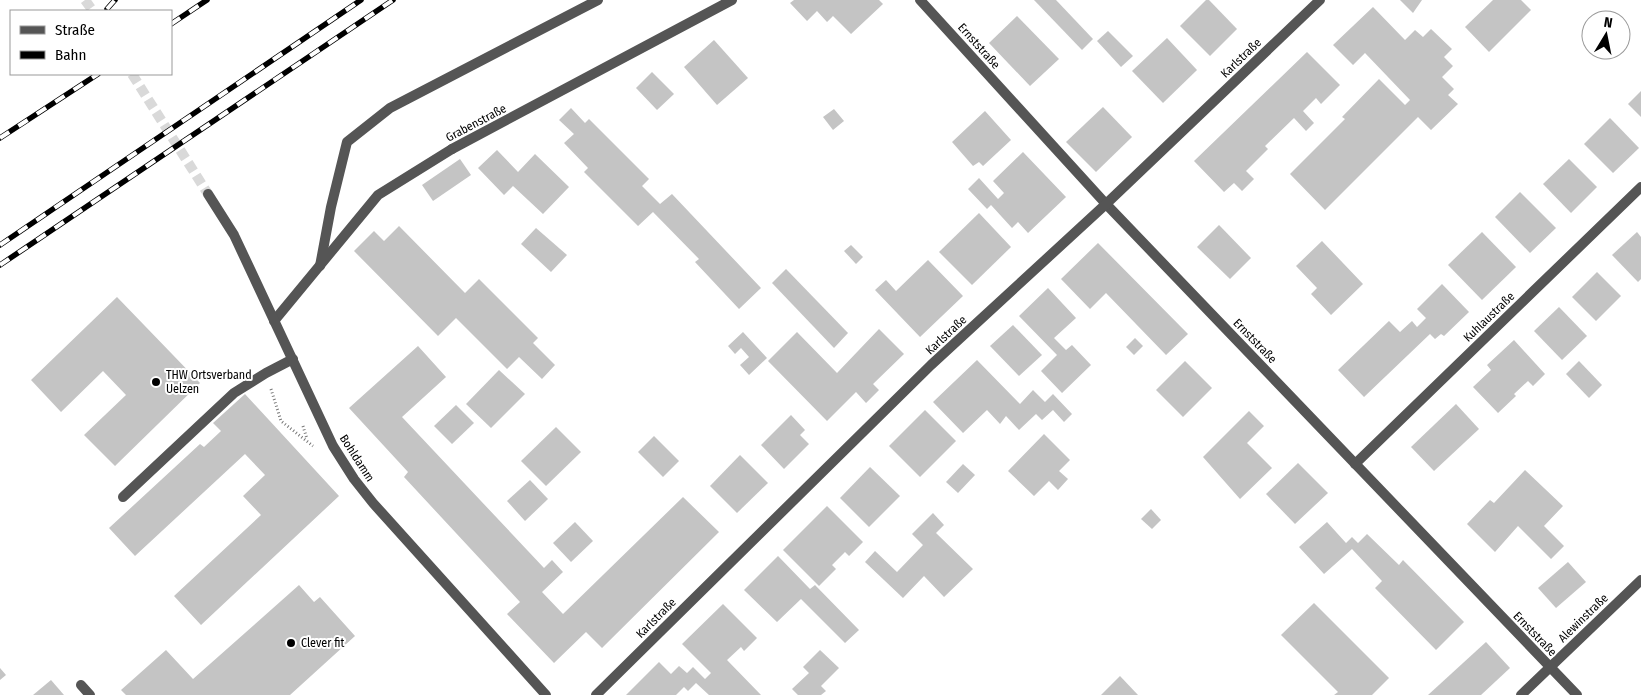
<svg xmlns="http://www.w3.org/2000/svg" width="1641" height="695" font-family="'Fira Sans Condensed',sans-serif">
<rect width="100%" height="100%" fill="#fff"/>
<!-- building -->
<g fill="#c4c4c4">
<polygon points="794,0 879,0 883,4 851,34 833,16 827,22 817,11 807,21 790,3"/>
<polygon points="1034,0 1056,0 1093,39 1082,50"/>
<polygon points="1206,0 1209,0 1237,29 1210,56 1180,26"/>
<polygon points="1400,0 1422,0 1413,13"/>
<polygon points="1493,0 1521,0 1531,10 1489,52 1465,27"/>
<polygon points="1373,7 1405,40 1415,30 1423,37 1431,29 1452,49 1444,57 1453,66 1442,77 1454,89 1448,95 1458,104 1431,130 1418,117 1325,210 1290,174 1345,119 1342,117 1379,79 1405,105 1410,100 1365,53 1353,65 1333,45"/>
<polygon points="1017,16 1059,59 1030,86 989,43"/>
<polygon points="1108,31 1133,56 1121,67 1097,41"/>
<polygon points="1167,38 1197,70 1163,103 1132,71"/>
<polygon points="714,40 748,78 717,105 684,67"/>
<polygon points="1307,52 1340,85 1321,104 1316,98 1303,111 1314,123 1306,131 1294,118 1265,146 1268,149 1246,171 1254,179 1242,191 1234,183 1224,192 1194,161"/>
<polygon points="652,72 674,94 657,110 636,88"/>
<polygon points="1641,91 1641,117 1628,104"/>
<polygon points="1103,107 1132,137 1096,172 1066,142"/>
<polygon points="571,108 585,123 589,119 649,179 642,186 660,204 672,194 761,288 739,309 695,262 699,259 653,212 638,226 584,172 588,168 564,143 574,134 559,120"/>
<polygon points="834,109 844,121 833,130 823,117"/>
<polygon points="985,111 1011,140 983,166 979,162 973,166 952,142"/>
<polygon points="1610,118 1639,148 1613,173 1584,144"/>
<polygon points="497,150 518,172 535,154 569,187 543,214 513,186 504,195 478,168"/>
<polygon points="1023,152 1066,197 1028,233 1018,222 1012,228 991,205 987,209 968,189 979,178 998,199 1004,193 993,181"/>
<polygon points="460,159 471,175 433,201 422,185"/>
<polygon points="1569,159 1597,187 1571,213 1543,184"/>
<polygon points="1520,192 1556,228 1530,253 1495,217"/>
<polygon points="979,213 1011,247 972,285 939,252"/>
<polygon points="1219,225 1251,258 1230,279 1197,247"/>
<polygon points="399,226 465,293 479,279 538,338 533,343 555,365 542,379 519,357 507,369 456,318 438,336 354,251 374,231 384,241"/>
<polygon points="536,228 567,255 551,272 521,244"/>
<polygon points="1482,232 1516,267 1482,300 1448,265"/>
<polygon points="1637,232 1641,237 1641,279 1638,282 1612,255"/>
<polygon points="1322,241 1363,284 1331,315 1311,294 1317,288 1296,266"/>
<polygon points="1098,243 1188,334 1166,355 1106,293 1090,309 1061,279"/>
<polygon points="851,245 863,257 856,264 844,251"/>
<polygon points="928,260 963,296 920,337 875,290 886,280 896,291"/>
<polygon points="786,269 848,333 834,348 772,283"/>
<polygon points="1597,272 1621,296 1596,321 1572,297"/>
<polygon points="1442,284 1469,312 1444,336 1441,334 1435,339 1430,334 1364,397 1338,370 1389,321 1400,332 1412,321 1417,327 1426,318 1417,309"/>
<polygon points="1048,288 1076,318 1054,338 1066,350 1072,345 1091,365 1062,393 1041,371 1057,355 1019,316"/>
<polygon points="117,297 200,383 115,466 84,435 126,395 103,371 61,412 31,380"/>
<polygon points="1559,307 1587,336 1562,360 1534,331"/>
<polygon points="1013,325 1042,355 1019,376 990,346"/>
<polygon points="879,329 904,354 873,384 879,390 866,403 856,392 827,421 768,361 797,332 837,373"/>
<polygon points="743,332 767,358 749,375 740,365 749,357 741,348 735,354 728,346"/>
<polygon points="1135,338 1143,346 1134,355 1126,347"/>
<polygon points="1514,340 1545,374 1533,386 1528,381 1514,394 1516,396 1498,413 1473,387 1491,370 1487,365"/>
<polygon points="418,346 446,377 402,417 544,568 552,560 563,572 542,592 563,614 683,497 719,532 602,648 586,632 554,663 507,614 520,602 404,477 408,472 349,408"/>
<polygon points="977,360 1020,404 1033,390 1045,402 1053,394 1072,414 1064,422 1053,410 1042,420 1036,414 1019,430 1006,416 1000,424 987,410 963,433 933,402"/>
<polygon points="1185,361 1212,388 1183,417 1156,390"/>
<polygon points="1579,361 1602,385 1589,398 1566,374"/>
<polygon points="499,370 525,394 491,428 466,404"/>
<polygon points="245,394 339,496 201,625 174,596 261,515 243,496 265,475 245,454 135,556 109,528 200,444 204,447 221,431 213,423"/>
<polygon points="1456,404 1479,429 1434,471 1411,447"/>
<polygon points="456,405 474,423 452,444 434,426"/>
<polygon points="925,410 956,441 920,477 889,446"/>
<polygon points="1249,411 1264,426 1247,443 1272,468 1240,499 1203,457"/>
<polygon points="791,415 805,430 800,435 809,444 784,469 761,445"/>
<polygon points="556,427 581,452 546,486 521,461"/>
<polygon points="1044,434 1070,460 1059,471 1068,479 1058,490 1049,481 1034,496 1008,471"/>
<polygon points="654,436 679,461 663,477 638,452"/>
<polygon points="740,455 768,483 737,513 710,486"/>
<polygon points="1298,463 1328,493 1295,524 1266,494"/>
<polygon points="963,464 975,475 958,493 946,482"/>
<polygon points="870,467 900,496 869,527 840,498"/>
<polygon points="1525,470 1563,506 1544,526 1564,546 1551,559 1518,526 1495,552 1467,524 1490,500 1494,503"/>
<polygon points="530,480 548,499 525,521 507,501"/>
<polygon points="827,506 863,542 849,556 845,552 832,565 836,569 819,586 783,550"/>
<polygon points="1151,509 1161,520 1152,529 1141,519"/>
<polygon points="933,513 944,525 936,533 973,569 944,597 924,576 903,598 865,562 875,551 897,572 923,545 912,534"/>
<polygon points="575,522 593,541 571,562 553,543"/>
<polygon points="1327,522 1346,543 1352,537 1358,543 1367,534 1399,565 1403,560 1464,622 1436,650 1375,588 1382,581 1352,549 1324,574 1299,547"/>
<polygon points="778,556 810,589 815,585 859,630 845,643 801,599 777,622 744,590"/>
<polygon points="1568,562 1586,582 1556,608 1538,588"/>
<polygon points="299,585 314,602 320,597 355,636 290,695 126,695 121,690 166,650 193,679"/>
<polygon points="1314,603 1389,678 1372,695 1334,695 1338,692 1281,635"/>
<polygon points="723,604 757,638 744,651 741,647 727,660 761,695 709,695 696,683 688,691 684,687 676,695 626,695 659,662 671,674 679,666 687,673 693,667 705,679 711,673 682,644"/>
<polygon points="1486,642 1510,668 1481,695 1428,695"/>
<polygon points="820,650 839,668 821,686 826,691 821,695 798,695 792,689 809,673 803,667"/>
<polygon points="0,668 6,675 0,680"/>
<polygon points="1120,676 1138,695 1101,695"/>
<polygon points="51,680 64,695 33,695"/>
</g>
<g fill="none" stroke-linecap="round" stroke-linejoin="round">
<!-- street-tunnel -->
<g stroke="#d9d9d9" stroke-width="10" stroke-dasharray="10 5" stroke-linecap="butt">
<polyline points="85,0 93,11"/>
<polyline points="132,74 208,194"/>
</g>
<!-- path -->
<g stroke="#777" stroke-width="3" stroke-dasharray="1 2.5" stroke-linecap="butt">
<polyline points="271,389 281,421 313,446"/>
<polyline points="303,426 307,439"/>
</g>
<!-- lane -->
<g stroke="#555" stroke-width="10">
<polyline points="320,266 331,207 347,142 390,108 598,0"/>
<polyline points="274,321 378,195 452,149"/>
<polyline points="123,497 234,393 266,373 293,359"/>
<polyline points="81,685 90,695"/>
</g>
<!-- street -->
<g stroke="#555" stroke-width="10">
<polyline points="920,0 1106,204 1577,695"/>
<polyline points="452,149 732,0"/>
<polyline points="208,194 234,235 333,446 354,479 373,503 546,695"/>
<polyline points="1355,464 1641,187"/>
<polyline points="596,695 931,365 1106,204 1320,0"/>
<polyline points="1521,695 1641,580"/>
</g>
<!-- rail casing -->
<g stroke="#000" stroke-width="5.5">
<g id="rail">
<polyline points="107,9 115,0"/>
<polyline points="171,24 207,0"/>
<polyline points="0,138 98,74"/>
<polyline points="0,245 361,0"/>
<polyline points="0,265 393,0"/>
</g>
</g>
<!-- rail -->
<use href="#rail" stroke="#fff" stroke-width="4" stroke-dasharray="11" stroke-linecap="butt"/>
</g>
<!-- markers -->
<g fill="#000" stroke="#fff" stroke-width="2">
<circle cx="156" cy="382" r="5"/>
<circle cx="291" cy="643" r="5"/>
</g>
<g text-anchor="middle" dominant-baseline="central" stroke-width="4" stroke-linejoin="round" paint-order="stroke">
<!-- street labels -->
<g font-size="12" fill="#000" stroke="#fff">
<text transform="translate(979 46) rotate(48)">Ernststraße</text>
<text transform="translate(1241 58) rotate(-44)">Karlstraße</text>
<text transform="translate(476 123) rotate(-28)">Grabenstraße</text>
<text transform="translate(1489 317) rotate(-44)">Kuhlaustraße</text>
<text transform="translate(946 335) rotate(-43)">Karlstraße</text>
<text transform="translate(1255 341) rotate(46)">Ernststraße</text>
<text transform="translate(357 458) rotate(57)">Bohldamm</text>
<text transform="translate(656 618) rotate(-45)">Karlstraße</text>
<text transform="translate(1583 618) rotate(-44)">Alewinstraße</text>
<text transform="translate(1535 634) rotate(46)">Ernststraße</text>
</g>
<!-- poi labels -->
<g font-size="12" fill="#000" stroke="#fff" text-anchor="start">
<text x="166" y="375">THW Ortsverband<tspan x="166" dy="14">Uelzen</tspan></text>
<text x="301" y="643">Clever fit</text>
</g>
</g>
<!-- legend -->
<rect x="10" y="10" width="162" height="65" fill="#ffffff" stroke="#999999"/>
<rect x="20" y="26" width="25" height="8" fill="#555555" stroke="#999999"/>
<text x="55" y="35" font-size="15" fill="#000000">Straße</text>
<rect x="20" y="51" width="25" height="8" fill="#000000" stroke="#999999"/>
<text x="55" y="60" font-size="15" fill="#000000">Bahn</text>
<!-- north arrow -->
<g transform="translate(1606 35) rotate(10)"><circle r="24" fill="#ffffff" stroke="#999999"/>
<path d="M0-4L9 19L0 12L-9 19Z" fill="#000000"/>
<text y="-8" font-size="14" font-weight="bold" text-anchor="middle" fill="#000000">N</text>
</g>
</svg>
